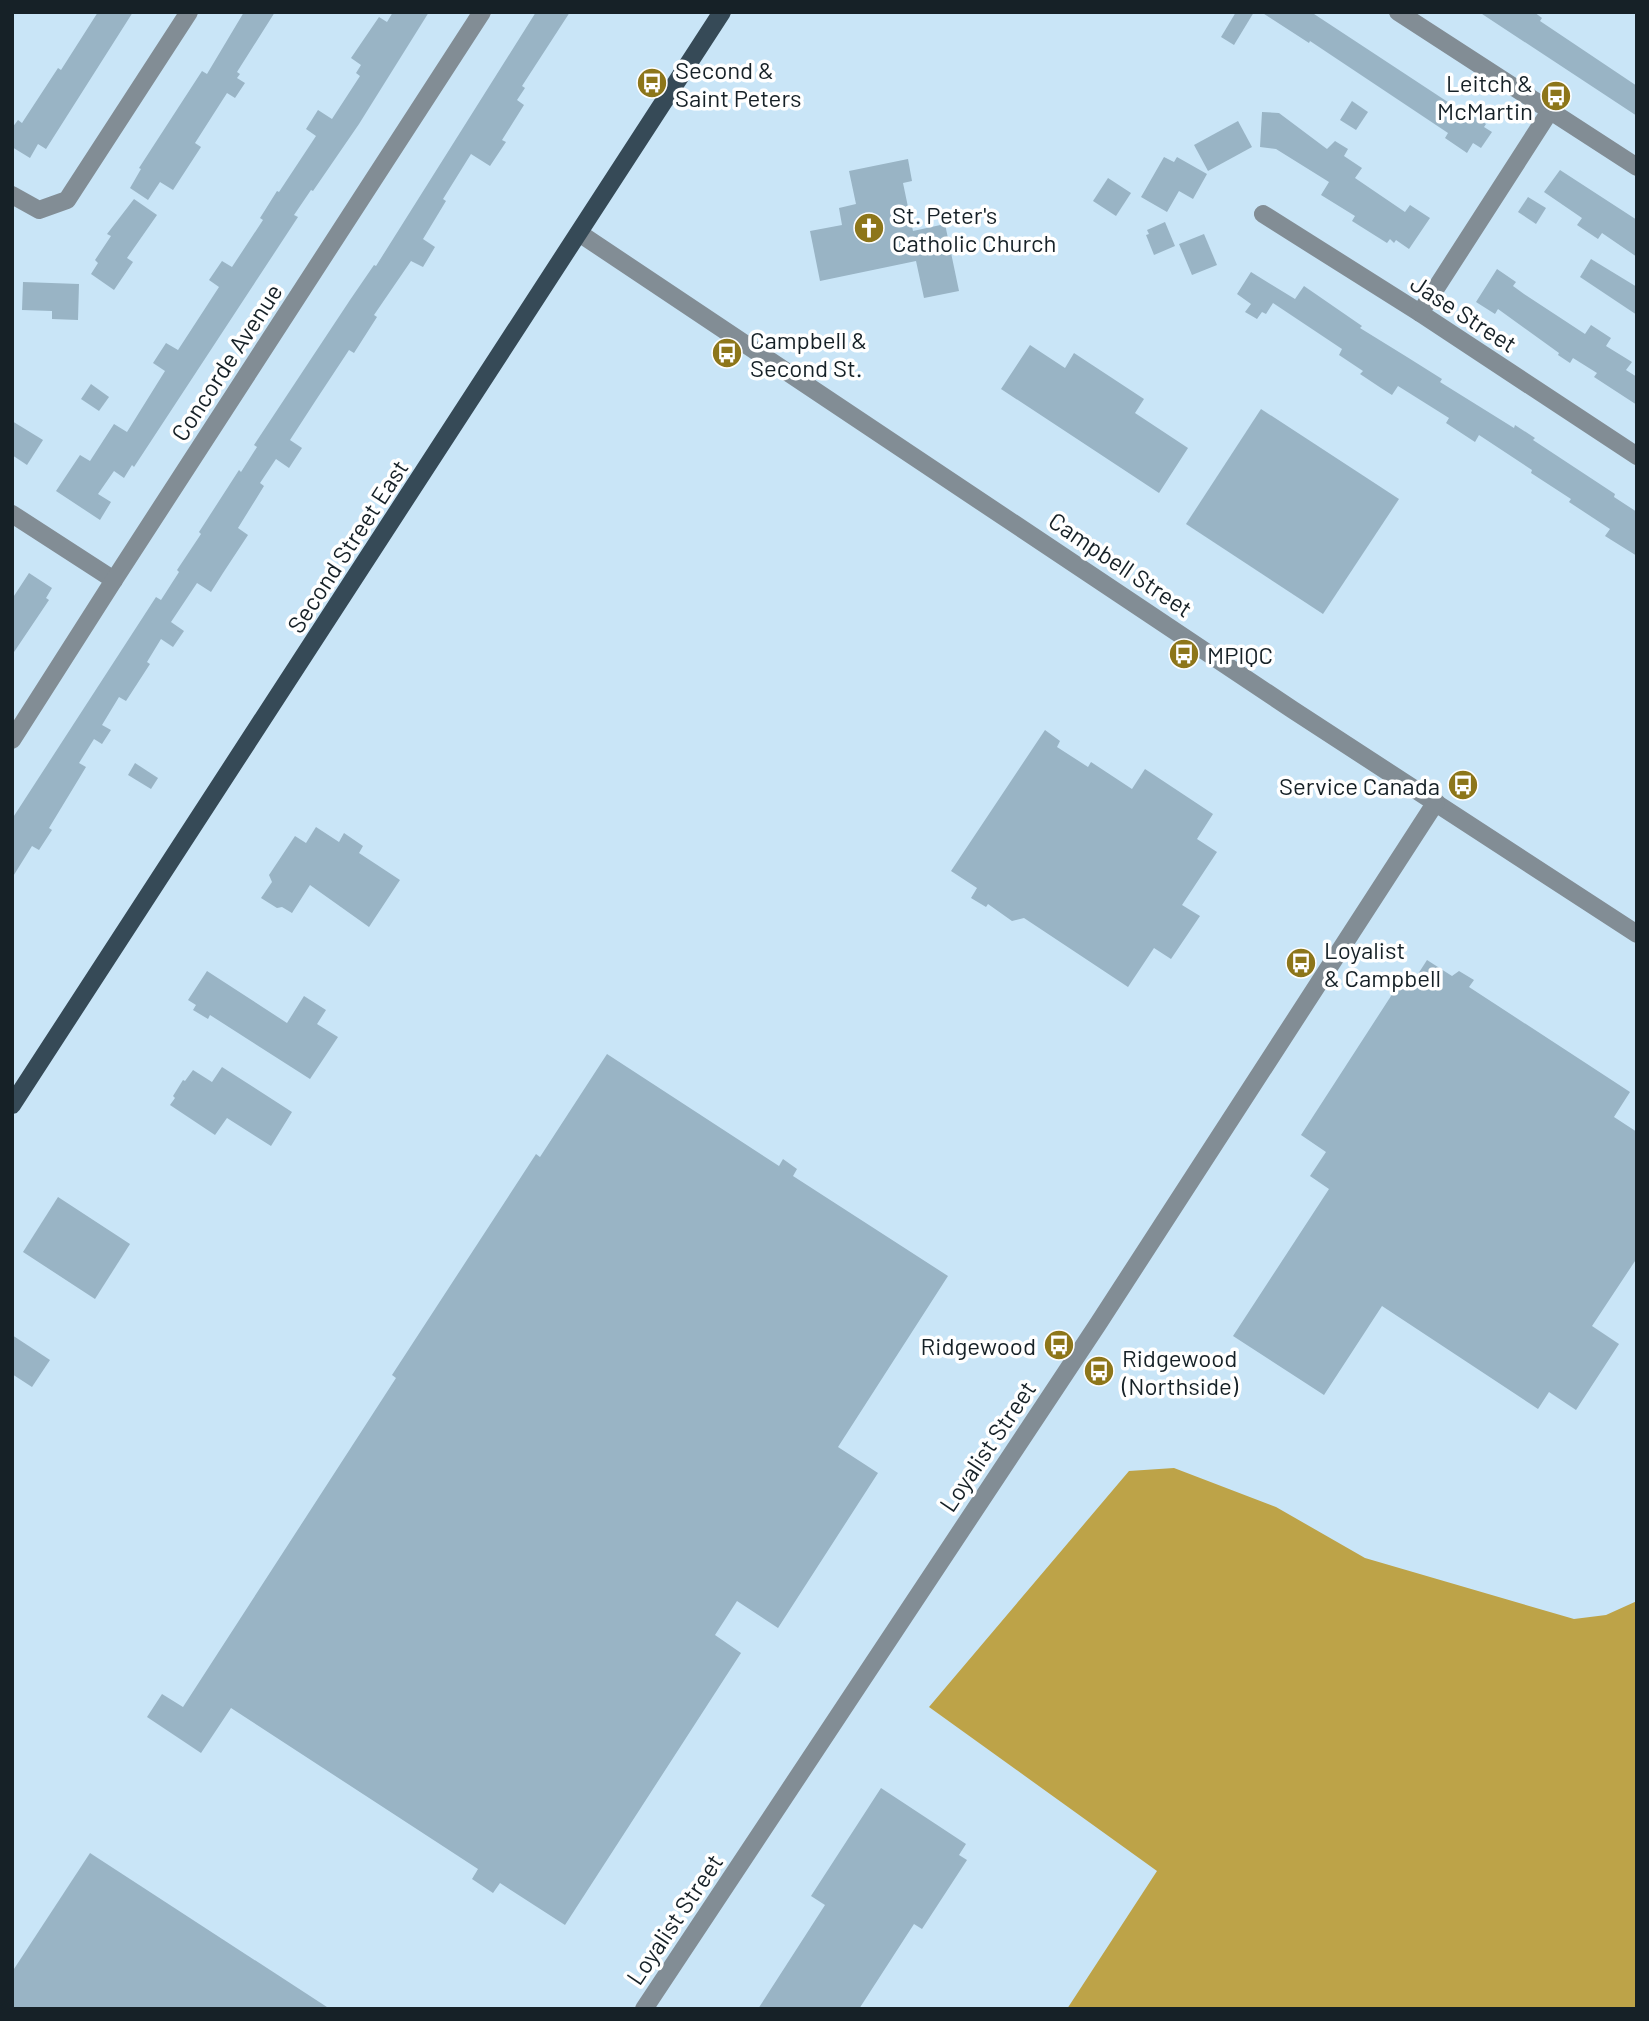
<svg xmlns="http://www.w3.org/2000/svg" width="1649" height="2021" font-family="Barlow,sans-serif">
<rect width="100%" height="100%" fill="#c9e5f7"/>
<!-- forest -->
<polygon fill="#bda348" points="1174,1468 1276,1507 1365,1558 1574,1619 1606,1615 1637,1601 1637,2009 1067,2009 1157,1871 929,1707 1129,1471"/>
<!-- building -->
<g fill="#99b4c5">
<polygon points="98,12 133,12 46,149 38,144 30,158 12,147 12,128 18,120 22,123 58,68 61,70"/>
<polygon points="244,12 275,12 237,72 240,74 237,78 245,83 235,98 227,93 195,143 201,147 173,190 160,182 148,200 130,188 141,169 139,168 202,71 207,74"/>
<polygon points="393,12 429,12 359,124 313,191 311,190 294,215 298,217 134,467 132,465 124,478 114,471 98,494 111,502 100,520 56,491 80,455 90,461 114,424 127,432 165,371 153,363 166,343 178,350 219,287 209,280 222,261 232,267 263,220 260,218 277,191 279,192 316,136 306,129 318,110 332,119 360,76 356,73 361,65 351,58 379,17 387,22"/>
<polygon points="536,12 570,12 522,86 525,88 517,100 524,105 502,140 506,142 490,166 471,154 443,199 446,201 423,239 435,247 423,267 411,261 374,315 377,317 354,353 349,350 316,400 290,440 302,448 289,468 276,459 260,483 264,486 238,528 248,535 223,573 211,592 197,583 171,622 184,631 173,647 161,639 147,662 150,664 126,701 119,697 102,725 111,730 102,744 94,739 79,763 86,767 49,828 52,830 39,850 32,846 12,878 12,819 156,597 161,600 179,572 177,570 201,534 199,532 239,470 241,472 257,447 254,445 350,300 374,265 376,266"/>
<polygon points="1236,12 1254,12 1234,45 1221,37"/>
<polygon points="1261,12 1311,12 1463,112 1464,110 1486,124 1484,127 1492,132 1481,148 1473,143 1467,153 1445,138 1448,133 1310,41 1309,43"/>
<polygon points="1479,12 1534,12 1542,18 1540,21 1637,86 1637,116"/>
<polygon points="1352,101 1368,112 1356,130 1340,120"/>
<polygon points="1262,112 1279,113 1327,149 1335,141 1348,149 1344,156 1362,168 1355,178 1405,212 1410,205 1430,218 1409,249 1396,240 1394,243 1390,239 1387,243 1352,221 1355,216 1321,195 1329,182 1276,149 1260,147"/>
<polygon points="1238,121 1252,147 1208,171 1194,145"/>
<polygon points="1164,157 1174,162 1177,157 1207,174 1193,199 1179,191 1167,212 1141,197"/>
<polygon points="908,159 912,181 903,183 913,231 945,224 959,291 924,298 916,261 820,281 810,231 842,225 839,208 856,204 849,171"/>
<polygon points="1560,170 1637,220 1637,257 1602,233 1598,239 1577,225 1582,218 1544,192"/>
<polygon points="1108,178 1131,193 1116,216 1093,201"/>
<polygon points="1528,197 1546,208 1536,224 1518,212"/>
<polygon points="134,199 157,215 127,258 133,262 114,290 91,274 98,263 95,260 111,236 107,234"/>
<polygon points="1165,222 1175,246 1154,255 1146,235 1149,234 1147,230"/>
<polygon points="1204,234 1217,265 1192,275 1179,244"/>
<polygon points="1591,259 1637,287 1637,315 1580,277"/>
<polygon points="1497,269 1516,282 1513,286 1524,294 1585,334 1591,325 1611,338 1606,346 1632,362 1626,370 1637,377 1637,405 1594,377 1597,373 1573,358 1570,363 1558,355 1559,353 1498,309 1495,314 1476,302"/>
<polygon points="1251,272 1295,299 1304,286 1362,326 1360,328 1407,357 1442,379 1440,382 1514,428 1515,425 1535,438 1533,440 1615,494 1614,497 1637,512 1637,556 1605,536 1610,529 1569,502 1571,499 1531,473 1532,470 1479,435 1475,442 1446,423 1449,418 1398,386 1392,395 1381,388 1360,374 1363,371 1339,355 1342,349 1273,303 1266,314 1262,312 1257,319 1245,312 1251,304 1237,294"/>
<polygon points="23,282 79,284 78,320 52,319 52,311 22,310"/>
<polygon points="1030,345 1065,368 1074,353 1144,399 1135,413 1188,448 1159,493 1001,389"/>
<polygon points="91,384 109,397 99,411 81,399"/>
<polygon points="1261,409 1399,499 1323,614 1186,524"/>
<polygon points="12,421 43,440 27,465 12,455"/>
<polygon points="29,573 52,588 46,598 49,600 12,655 12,599"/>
<polygon points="1045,730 1060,741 1057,747 1088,767 1091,762 1132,789 1145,769 1213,814 1197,839 1217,852 1182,905 1200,916 1171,959 1154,948 1128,987 1024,918 1012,921 988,904 986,907 971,898 977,888 951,871"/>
<polygon points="135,763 158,778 151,789 128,775"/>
<polygon points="316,827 339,842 344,833 363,846 359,853 400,880 369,927 310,885 292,913 282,907 277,908 261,898 272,882 269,875 295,836 306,843"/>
<polygon points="1427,960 1452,976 1459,971 1474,980 1469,987 1630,1092 1614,1117 1637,1132 1637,1258 1592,1326 1619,1344 1576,1410 1549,1392 1538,1409 1382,1306 1324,1395 1233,1336 1329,1189 1310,1176 1326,1152 1301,1135 1402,979 1411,985"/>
<polygon points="207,971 287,1023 304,996 326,1010 317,1024 338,1037 310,1079 210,1015 208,1019 193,1010 196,1005 188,1000"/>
<polygon points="607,1054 779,1166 783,1159 797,1169 793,1176 948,1276 838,1447 878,1473 778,1628 737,1601 715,1635 741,1653 565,1925 500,1883 493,1893 472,1879 478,1869 231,1708 201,1753 147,1717 162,1694 183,1707 396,1378 392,1375 536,1154 540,1157"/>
<polygon points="222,1067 292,1112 271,1146 227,1118 215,1135 170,1105 175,1098 173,1096 183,1080 185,1081 193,1070 212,1082"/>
<polygon points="58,1197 130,1244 95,1299 23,1252"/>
<polygon points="12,1335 50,1360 32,1387 12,1374"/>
<polygon points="881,1788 966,1844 959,1855 967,1860 922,1929 914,1924 859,2009 758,2009 825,1905 811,1896"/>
<polygon points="90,1853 330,2009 12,2009 12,1972"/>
</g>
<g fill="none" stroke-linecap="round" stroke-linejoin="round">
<!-- minor -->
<g stroke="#828d95" stroke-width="18">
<polyline points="1398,12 1637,167"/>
<polyline points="12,195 39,210 67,200 189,12"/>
<polyline points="1263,214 1420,313 1637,456"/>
<polyline points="579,233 1293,710 1637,934"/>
<polyline points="1420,313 1550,111"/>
<polyline points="12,514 114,580"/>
<polyline points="12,740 114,580 482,12"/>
<polyline points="644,2009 1098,1324 1436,802"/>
</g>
<!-- major -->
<polyline stroke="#364a57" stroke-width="18" points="12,1105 722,12"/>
</g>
<!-- icons -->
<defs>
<g id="bus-disc" transform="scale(1.575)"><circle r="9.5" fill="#8d761a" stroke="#fff"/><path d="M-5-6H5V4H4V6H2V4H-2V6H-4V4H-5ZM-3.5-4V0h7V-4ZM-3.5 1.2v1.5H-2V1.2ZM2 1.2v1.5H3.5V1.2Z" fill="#fff"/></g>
<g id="church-disc" transform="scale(1.575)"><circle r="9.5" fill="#8d761a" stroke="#fff"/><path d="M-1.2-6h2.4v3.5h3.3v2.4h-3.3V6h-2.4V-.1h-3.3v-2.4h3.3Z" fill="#fff"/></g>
</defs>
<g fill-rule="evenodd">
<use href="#bus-disc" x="652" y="83"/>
<use href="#bus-disc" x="1556" y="96"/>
<use href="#church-disc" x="869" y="228"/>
<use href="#bus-disc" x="727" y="353"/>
<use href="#bus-disc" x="1184" y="654"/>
<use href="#bus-disc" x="1463" y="785"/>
<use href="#bus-disc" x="1301" y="963"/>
<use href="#bus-disc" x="1059" y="1345"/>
<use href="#bus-disc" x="1099" y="1371"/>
</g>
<g text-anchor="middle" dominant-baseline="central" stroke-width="7" stroke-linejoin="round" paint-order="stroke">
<!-- poi labels -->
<g font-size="24" fill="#162127" stroke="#fff" text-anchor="start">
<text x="675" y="69">Second &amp;<tspan x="675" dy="28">Saint Peters</tspan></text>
<text x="1533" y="82" text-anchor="end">Leitch &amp;<tspan x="1533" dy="28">McMartin</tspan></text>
<text x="892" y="214">St. Peter's<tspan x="892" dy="28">Catholic Church</tspan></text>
<text x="750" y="339">Campbell &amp;<tspan x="750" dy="28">Second St.</tspan></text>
<text x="1207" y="654">MPIQC</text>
<text x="1440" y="785" text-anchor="end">Service Canada</text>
<text x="1324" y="949">Loyalist<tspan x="1324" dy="28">&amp; Campbell</tspan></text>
<text x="1036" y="1345" text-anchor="end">Ridgewood</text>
<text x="1122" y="1357">Ridgewood<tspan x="1122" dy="28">(Northside)</tspan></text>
</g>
<!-- street labels -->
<g font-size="24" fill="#162127" stroke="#fff">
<text transform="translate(1464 313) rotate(33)">Jase Street</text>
<text transform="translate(226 362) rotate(-57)">Concorde Avenue</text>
<text transform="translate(347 546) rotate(-57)">Second Street East</text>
<text transform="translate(1121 564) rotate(34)">Campbell Street</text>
<text transform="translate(987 1446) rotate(-56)">Loyalist Street</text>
<text transform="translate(674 1919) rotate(-56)">Loyalist Street</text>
</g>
</g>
<!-- border -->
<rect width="1649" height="2021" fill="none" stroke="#162127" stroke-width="28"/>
</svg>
